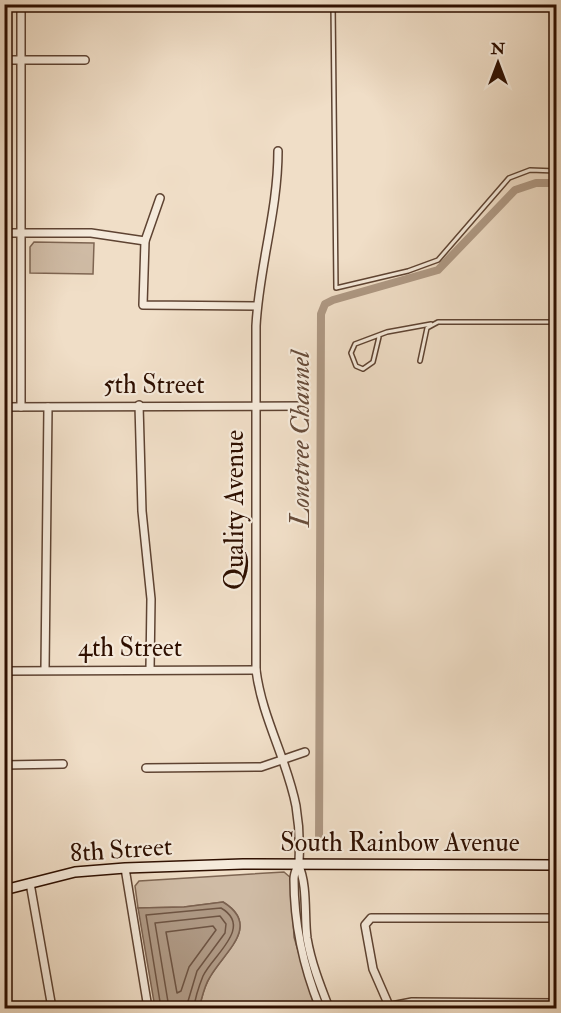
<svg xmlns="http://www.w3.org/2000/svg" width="561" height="1013" font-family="'IM FELL Double Pica',serif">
<rect width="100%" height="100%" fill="#f0dec7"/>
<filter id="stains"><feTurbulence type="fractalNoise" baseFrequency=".00333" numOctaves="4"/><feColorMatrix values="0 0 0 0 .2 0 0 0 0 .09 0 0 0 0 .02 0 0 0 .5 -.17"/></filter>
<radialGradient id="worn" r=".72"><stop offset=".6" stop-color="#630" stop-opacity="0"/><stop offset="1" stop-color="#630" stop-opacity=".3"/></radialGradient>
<!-- green -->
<g fill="#cfbba5" stroke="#7e6552" stroke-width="1.5">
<polygon points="34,242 94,243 93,274 30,273 30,247"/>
<path d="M284 872 291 878 294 937 315 1008H199C202 998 204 986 210 977 224 952 262 926 223 902L184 907 138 908 135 886 139 881Z"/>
</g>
<!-- water -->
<path fill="#ae9883" stroke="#7b614f" stroke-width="1.5" d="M223 902C262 926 224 952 210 977 204 986 202 998 199 1008H155L138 908 184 907Z"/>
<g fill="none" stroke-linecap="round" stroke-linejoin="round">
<!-- shore -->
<g stroke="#6e5442" stroke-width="1.5">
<polygon points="213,926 216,930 189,967 181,991 177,993 166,932"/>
<path d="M161 1008 146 915 221 908C254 927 212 956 203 976 199 986 195 998 194 1008"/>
<polyline points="169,1008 155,923 220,916 226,924 225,933 197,971 186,1008"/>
</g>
<!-- canal -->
<polyline stroke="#ae9883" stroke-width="8" points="319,846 321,314 325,304 333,300 438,270 515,190 536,183 556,183"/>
<!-- lane casing -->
<g stroke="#5e4332" stroke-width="6">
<g id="lane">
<polyline points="333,4 336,288 408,271 438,260 509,178 530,170 556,171"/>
<polyline points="379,337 373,362 363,369 356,366 351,353 355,344 387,332 431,324"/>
<polyline points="420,361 427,328 438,322 556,322"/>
</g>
</g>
<!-- street casing -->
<g stroke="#5e4332" stroke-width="10">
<g id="street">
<polyline points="4,60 85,60"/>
<path d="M278 151C278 211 259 267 256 326V670C262 718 287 759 296 806 299 824 300 843 299 861 298 867 294 872 294 879 294 924 303 966 320 1008"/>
<polyline points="160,198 145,241 143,305 257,306"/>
<polyline points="4,233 91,233 145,241"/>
<polyline points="139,405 142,511 151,599 150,669"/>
<polyline points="4,407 304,406"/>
<polyline points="21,407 21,4"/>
<polyline points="45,669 48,407"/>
<polyline points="4,671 256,670"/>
<polyline points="4,765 63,764"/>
<polyline points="146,768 261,767 305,752"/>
<path d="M298 864C308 885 304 915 307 938 311 962 320 985 329 1008"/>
<polyline points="125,868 148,1008"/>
<polyline points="30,883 52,1008"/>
<polyline points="381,1008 412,1002 556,1003"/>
<polyline points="390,1008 373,969 365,925 371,918 556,918"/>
</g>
</g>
<!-- secondary casing -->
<g stroke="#2e0f00" stroke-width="12">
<polyline id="secondary" points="4,890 75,872 125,868 243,864 556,865"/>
</g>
<!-- lane -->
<use href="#lane" stroke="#f5eadb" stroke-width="3"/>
<!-- street -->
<use href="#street" stroke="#f5eadb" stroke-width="7"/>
<!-- secondary -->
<use href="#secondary" stroke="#f5eadb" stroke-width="9"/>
</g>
<g text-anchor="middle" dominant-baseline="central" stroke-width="4.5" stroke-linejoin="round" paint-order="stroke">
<!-- street labels -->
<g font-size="26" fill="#2e0f00" stroke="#f5eadb">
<text x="154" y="385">5th Street</text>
<text transform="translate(235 510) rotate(-90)">Quality Avenue</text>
<text x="130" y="648">4th Street</text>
<text x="400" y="843">South Rainbow Avenue</text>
<text transform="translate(121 850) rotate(-4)">8th Street</text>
</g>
<!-- water labels -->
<g font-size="27" font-style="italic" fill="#684d3b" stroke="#f5eadb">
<text transform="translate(300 439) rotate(-90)">Lonetree Channel</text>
</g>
</g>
<!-- margin -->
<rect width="561" height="1013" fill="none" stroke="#f0dec7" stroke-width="24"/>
<rect x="6" y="6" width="549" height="1001" fill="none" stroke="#2e0f00" stroke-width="3"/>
<rect x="12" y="12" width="537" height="989" fill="none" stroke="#2e0f00" stroke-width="1.5"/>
<!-- north arrow -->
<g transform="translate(498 63)" stroke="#f5eadb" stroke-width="4.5" paint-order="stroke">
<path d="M0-4.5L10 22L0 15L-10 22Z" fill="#2e0f00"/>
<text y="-9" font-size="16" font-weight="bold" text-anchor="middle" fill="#2e0f00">N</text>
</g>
<rect width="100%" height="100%" filter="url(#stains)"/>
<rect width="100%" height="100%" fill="url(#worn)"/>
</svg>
